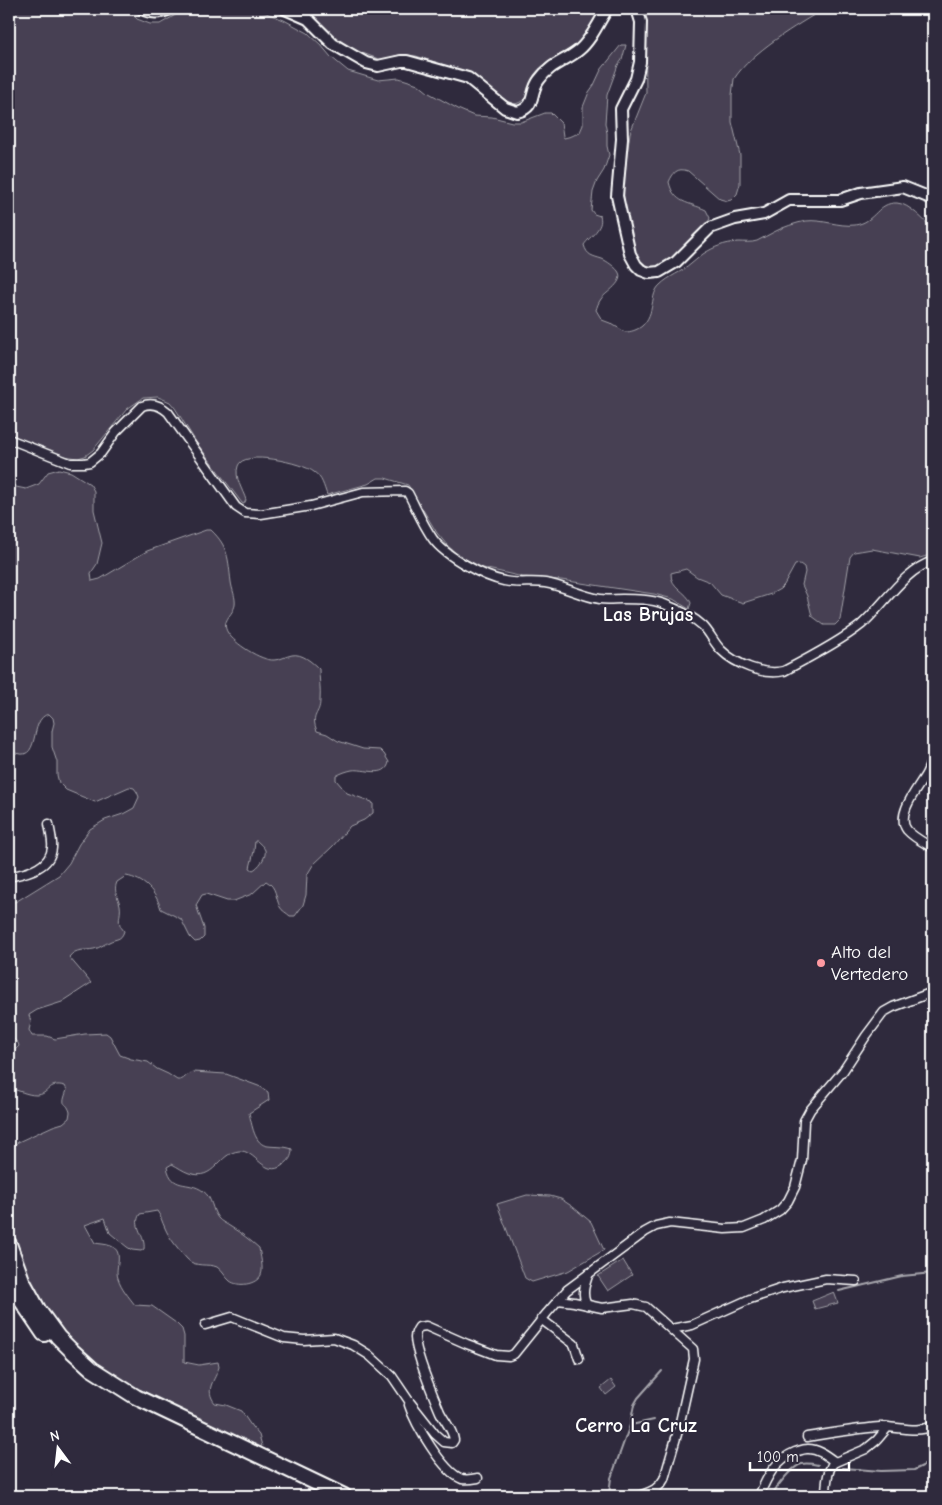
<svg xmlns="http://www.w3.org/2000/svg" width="942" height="1505" font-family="'Comic Neue',sans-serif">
<rect width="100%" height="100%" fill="#2f2a3d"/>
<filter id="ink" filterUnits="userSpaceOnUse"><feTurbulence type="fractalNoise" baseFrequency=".02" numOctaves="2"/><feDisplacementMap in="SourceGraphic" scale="10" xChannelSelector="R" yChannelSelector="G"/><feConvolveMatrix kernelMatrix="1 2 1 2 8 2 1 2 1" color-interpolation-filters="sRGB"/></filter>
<g filter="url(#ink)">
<!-- green -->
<g fill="#464152" stroke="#a2a0a8" fill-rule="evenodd">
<path d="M9 9H127L137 19 150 24H160L186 9H256L284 20 308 33 321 45 331 57 348 71 378 80 399 78 412 82 418 84 429 93 460 110 474 116 492 117 512 122H521L545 113H551L561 123 563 136 564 138 572 136 580 132 583 125V107L589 92 594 85 601 70 621 45H626L622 60 618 65 607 95 605 123 607 133V146L609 155 604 170 597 181 593 192 591 210 594 214 600 216C604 228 590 236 584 245 587 256 593 256 602 259 607 261 615 267 618 271 626 282 606 292 601 299 598 303 597 307 596 310L602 320 610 323 625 332C631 332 637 330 642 326 656 313 649 295 660 285 669 276 682 272 691 264 695 261 699 257 703 254 714 247 724 243 738 242 744 242 751 243 757 241 763 238 768 235 774 232 783 227 796 223 806 221 822 219 839 227 855 225 876 222 877 202 897 203 910 204 924 221 933 229V554L920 558 872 549 854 552 850 557 840 620 835 625H824L812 616 807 596 802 585 805 572 804 567 800 564 795 565 784 585 780 589 771 594 743 603 721 595 710 582 697 577 686 569 671 573C670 588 687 591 691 603L689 609 673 599 654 594 561 580 523 577 483 568 458 555 447 545 437 533 408 485 385 478H378L368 484 327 495C324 487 322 477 314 472 303 463 243 449 238 466 234 478 243 490 246 500L244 504 242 503 196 442 175 408 170 402 158 397 143 398 127 409 93 450 85 456 78 458 64 456 9 436Z"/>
<path d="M305 9H601C592 22 585 37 573 47 561 56 544 61 535 74 528 85 530 102 514 104L507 101 469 73 416 56 399 55 381 60 352 49 336 37 322 24Z"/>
<path d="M645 9H824C797 25 751 52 734 79L732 95V122L740 155V184L737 194 731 200 727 201 720 199 688 171C677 167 673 173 669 182 674 204 689 202 706 210L710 218 708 223 697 233 680 254 668 262 655 267 646 265 639 260 633 246 625 213 623 184 630 133 646 93Z"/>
<path d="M59 469 71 472 90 484 94 491V510L102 543 97 564 91 573 92 581 100 579 147 551 206 530H211C229 547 228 559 231 582 232 590 236 597 235 605 233 615 220 621 228 633 234 643 261 661 274 660 280 660 286 656 292 655 302 653 312 662 319 669 319 679 321 690 320 701 320 715 310 714 317 731L327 734 338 741 363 749 380 750 384 754 389 762C386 779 364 768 352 770 347 771 341 773 336 776V780L347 793 372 802 373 804V813L364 820 350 826 333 846 313 865 307 875 306 895 303 905 295 916H290C287 913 282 911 280 907 275 897 277 887 266 881L252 894 234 901H227L206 894 202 895 196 905 204 928V937L200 941 195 942 190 937 181 919 161 909C156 892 144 879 126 876L117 882C113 891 118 896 120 905 122 916 115 921 124 931 121 941 116 938 109 942 104 944 100 948 94 949 84 951 76 948 69 957L91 983 62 1002 37 1010 29 1015 31 1022 29 1030 32 1036H47L55 1039 85 1034 106 1033 110 1036 120 1055 131 1059 148 1062 157 1069 168 1074 177 1080C185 1081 186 1073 193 1072L226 1074 261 1087 268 1092 269 1100 249 1113C252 1124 254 1145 268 1146 276 1147 284 1146 292 1149 292 1157 289 1161 283 1165 265 1179 255 1149 239 1151 218 1153 215 1182 189 1173 183 1171 178 1167 172 1164L167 1167C172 1191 188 1180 203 1191 213 1198 211 1209 218 1218 221 1222 227 1224 231 1227 241 1233 250 1240 259 1248 260 1255 264 1268 261 1275 256 1285 238 1287 230 1281 225 1277 223 1271 217 1267 208 1263 195 1268 187 1259 180 1251 169 1238 165 1228 162 1222 161 1216 157 1211L140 1214C132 1226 146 1236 144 1249L141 1251 132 1250 127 1247 110 1233 105 1218 85 1225 95 1243C100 1244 106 1244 111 1246 125 1252 114 1267 118 1278 121 1288 129 1297 135 1305L152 1306 176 1323 182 1329 184 1336V1362L199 1365 218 1362 219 1367C215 1381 204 1389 215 1403L226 1405 241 1411 252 1427 259 1435 262 1446 257 1448 125 1383 107 1372 79 1348 62 1331 40 1302 22 1263 9 1222V1150L18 1142 53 1126 63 1123 69 1118 70 1112C66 1099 60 1109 67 1090L65 1086C47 1081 50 1095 36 1095 27 1095 18 1090 9 1088V1049L15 1050 19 1046 18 1043 9 1034V904L17 901 59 875 69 863 79 844 90 829 105 820 123 814 134 808 139 797 137 792 134 788 129 787 95 802 66 790 59 783 57 775V762L52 747V731L54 723 53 718 49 714C27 718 43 767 11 751L9 740V480L16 487 26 489 39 484 48 472ZM255 841H257C259 843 264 847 265 850 267 857 258 868 253 870L250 868 254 851Z"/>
<polygon points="527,1195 550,1196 561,1199 573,1207 591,1222 604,1250 568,1271 532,1282 525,1278 497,1204"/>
<polygon points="623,1260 632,1275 608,1291 598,1276"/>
<polygon points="834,1292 838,1303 815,1309 812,1301"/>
<polygon points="611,1380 616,1387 606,1395 601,1388"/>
</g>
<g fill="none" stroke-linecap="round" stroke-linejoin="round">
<!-- stream -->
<g stroke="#a7a6ad" stroke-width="2">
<polyline points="839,1291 902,1276 933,1273"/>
<polyline points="631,1425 654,1420"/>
<polyline points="843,1468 881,1471 914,1470 933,1461"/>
<polyline points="609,1494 611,1478 630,1425 634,1405 638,1398 662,1371"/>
<path d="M771 1496C777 1487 790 1467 802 1464 807 1463 813 1464 818 1465"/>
</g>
<!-- street casing -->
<g stroke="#fff" stroke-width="11">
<g id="street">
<path d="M9 439 70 463H84L90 462 101 453 116 432 142 406C152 402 160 405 168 412L236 507 245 513 261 514 311 506 363 492 405 491 408 493C416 508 423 525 433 539 445 556 484 577 504 581 517 584 532 581 545 583 564 586 581 596 600 599 607 600 615 599 622 599 636 599 651 599 664 604 677 609 692 616 703 626 710 633 714 643 721 650 735 664 764 676 784 671 807 659 841 641 861 625 884 605 904 570 933 561"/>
<path d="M933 756C931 762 929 768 926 774 918 788 895 815 907 830 914 838 925 843 933 848"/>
<path d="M9 877C25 873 50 869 52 848 53 841 50 831 49 824"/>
<path d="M558 1300 574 1302 602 1308 633 1304 646 1307 693 1349 694 1359 678 1431 664 1479C658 1490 650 1492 639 1496"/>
<path d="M587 1305C581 1294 585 1284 589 1273"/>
<polyline points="541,1319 574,1344 579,1359"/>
<path d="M205 1325 232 1317 284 1338 304 1340 334 1338 353 1345 369 1355 392 1376 409 1401 435 1434 444 1442 452 1443 454 1440C453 1430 445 1422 440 1412 433 1395 416 1356 415 1338 415 1333 416 1331 419 1327L426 1326 467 1344 496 1355 509 1356 514 1354 547 1313 567 1290 645 1232 656 1226 670 1223 725 1229 744 1228 764 1220 780 1210 788 1201 795 1187 802 1160 804 1121 810 1110 843 1071 866 1036 884 1012 893 1007 933 992"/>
<polyline points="671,1329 692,1325 750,1299 783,1288 826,1279 856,1281"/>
<path d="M409 1405C415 1424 443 1472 462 1479 467 1480 473 1479 478 1478"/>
<path d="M807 1437C831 1433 855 1429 880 1427 898 1426 915 1434 933 1426"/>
<path d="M759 1496C767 1477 775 1460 795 1452 799 1451 803 1449 807 1449 817 1448 827 1456 835 1462"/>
<path d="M826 1496C826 1486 827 1472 833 1463L866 1449 877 1440 888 1427"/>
</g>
</g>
<!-- secondary casing -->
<g stroke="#fff" stroke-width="14">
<g id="secondary">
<path d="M142 9C151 14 161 13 170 9"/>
<path d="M285 9 308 19 333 44 366 63 378 66 401 61H407L468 78 505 108 517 112C537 107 529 93 539 80 550 64 566 61 579 50 591 40 599 22 607 9"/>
<polyline points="637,9 641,22 640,62 636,79 621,109 622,139 617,196 630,254 636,265 641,270 649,273 659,272 676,262 710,228 735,219 764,214 789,200 840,200 861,193 903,187 933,199"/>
</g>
</g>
<!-- highway casing -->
<g stroke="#fff" stroke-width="18">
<g id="highway">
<polyline points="9,1244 22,1280 39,1311 58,1337 71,1350 92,1369 136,1397 344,1496"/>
<polyline points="9,1272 21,1300 44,1334"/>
</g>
</g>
<!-- street -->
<use href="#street" stroke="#2f2a3d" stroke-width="8"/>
<!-- secondary -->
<use href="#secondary" stroke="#2f2a3d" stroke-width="10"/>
<!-- highway -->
<use href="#highway" stroke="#2f2a3d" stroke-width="14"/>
</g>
</g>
<!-- markers -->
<circle fill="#ff9aa2" stroke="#2f2a3d" stroke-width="2" cx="821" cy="963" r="5"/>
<g text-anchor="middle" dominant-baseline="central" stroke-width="4" stroke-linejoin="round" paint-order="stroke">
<!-- poi labels -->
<g font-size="19" fill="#fff" stroke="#2f2a3d" text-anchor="start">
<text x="831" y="952">Alto del<tspan x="831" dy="22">Vertedero</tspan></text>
</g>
<!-- neighbourhood labels -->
<g font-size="20" font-weight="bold" fill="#fff" stroke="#2f2a3d">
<text x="648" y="614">Las Brujas</text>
<text x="636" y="1425">Cerro La Cruz</text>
</g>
</g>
<!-- margin -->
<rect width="942" height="1505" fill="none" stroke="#2f2a3d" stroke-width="30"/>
<rect x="15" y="15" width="912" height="1475" fill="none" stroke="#fff" stroke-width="2" filter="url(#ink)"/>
<!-- north arrow -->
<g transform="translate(58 1448) rotate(345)" stroke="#2f2a3d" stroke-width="4" paint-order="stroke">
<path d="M0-4L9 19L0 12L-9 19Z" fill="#ffffff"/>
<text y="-8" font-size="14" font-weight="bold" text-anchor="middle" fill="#ffffff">N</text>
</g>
<!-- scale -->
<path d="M750 1462v8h99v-8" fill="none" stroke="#ffffff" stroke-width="2.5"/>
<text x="757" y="1462" font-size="15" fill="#ffffff" stroke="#2f2a3d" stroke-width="4" paint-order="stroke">100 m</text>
</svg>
